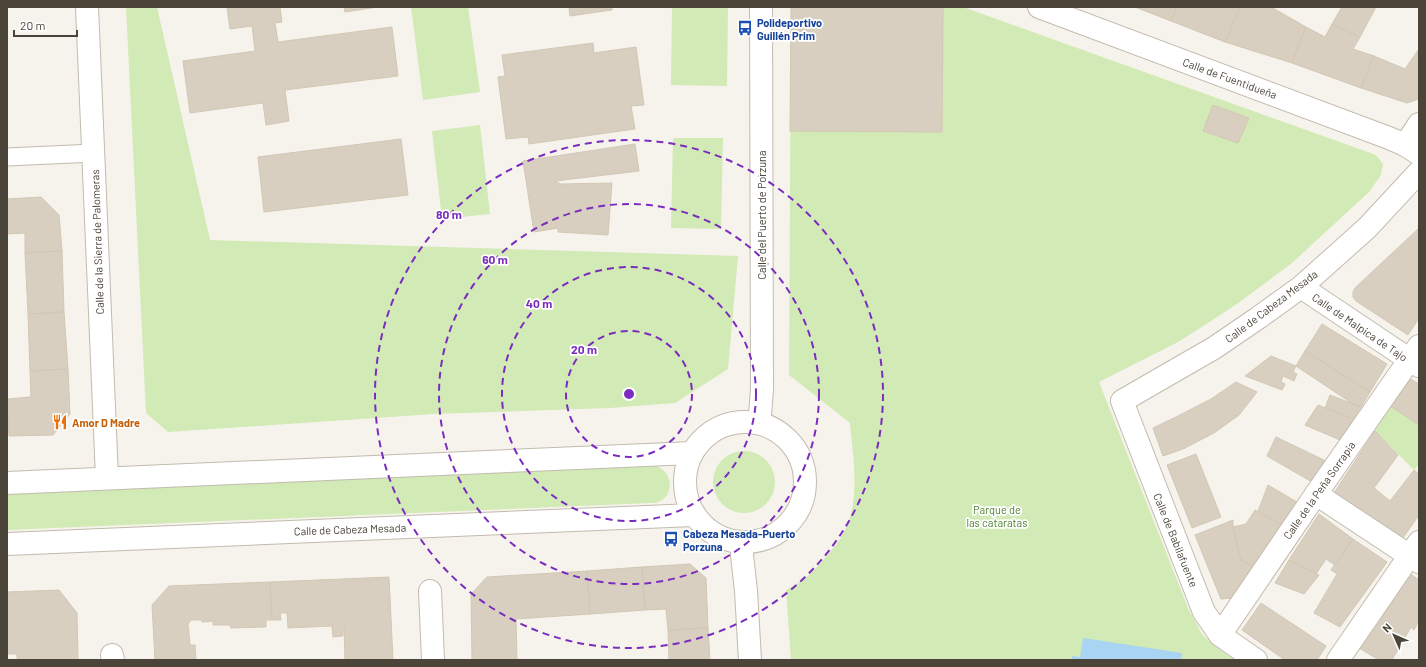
<svg xmlns="http://www.w3.org/2000/svg" width="1426" height="667" font-family="Barlow,sans-serif">
<rect width="100%" height="100%" fill="#f6f3ec"/>
<!-- green -->
<g fill="#d2eab5">
<polygon points="126,7 157,7 210,240 738,256 728,369 675,403 610,408 434,414 168,432 146,413"/>
<polygon points="411,7 468,7 480,92 423,100"/>
<polygon points="672,7 728,7 727,86 671,85"/>
<path d="M791 7H963L1376 155 1383 164 1381 175 1369 192 1292 263 1237 304 1180 341 1099 382 1188 608 1202 634 1212 644 1234 660H791L786 590C804 581 813 572 826 557 832 549 840 541 844 532 861 499 853 458 850 423L789 375Z"/>
<polygon points="480,125 490,214 442,219 432,131"/>
<polygon points="673,138 723,138 721,229 671,228"/>
<polygon points="1390,406 1419,425 1419,464 1414,470 1375,431"/>
<circle cx="744" cy="482" r="31"/>
<path d="M647 466C649 466 654 466 656 466 672 471 675 494 660 501 657 503 653 503 650 503L7 530V493Z"/>
</g>
<!-- water -->
<polygon fill="#a9d4f2" points="1083,638 1182,653 1181,660 1072,660 1072,656 1080,657"/>
<!-- building -->
<g fill="#d8cfc1" stroke="#d3c7b4">
<polygon points="227,7 280,7 282,22 275,23 278,42 392,27 398,76 285,90 289,121 266,125 263,103 190,113 183,61 255,51 252,26 230,29"/>
<polygon points="344,7 378,7 345,12"/>
<polygon points="569,7 612,7 612,10 570,16"/>
<polygon points="791,7 943,7 942,132 790,131"/>
<polygon points="1135,7 1177,7 1171,21"/>
<polygon points="1177,7 1240,7 1225,42 1171,21"/>
<polygon points="1240,7 1271,7 1306,27 1292,63 1225,42"/>
<polygon points="1342,7 1376,7 1360,37 1332,24"/>
<polygon points="1332,24 1360,37 1353,49 1374,56 1361,88 1292,63 1306,27 1325,37"/>
<polygon points="593,43 594,53 636,47 644,105 631,106 635,129 529,144 528,137 506,139 498,77 505,76 502,55"/>
<polygon points="1419,49 1419,99 1407,103 1361,88 1374,56 1405,69"/>
<polygon points="1213,105 1249,118 1238,143 1203,131"/>
<polygon points="401,139 408,195 264,212 258,157"/>
<polygon points="635,144 639,171 555,181 561,184 612,183 608,235 558,232 558,228 534,232 523,161"/>
<polygon points="41,197 59,215 62,251 25,253 25,233 7,234 7,199"/>
<polygon points="1419,228 1419,318 1408,335 1356,301 1353,297 1353,292 1355,288"/>
<polygon points="62,251 64,312 28,314 25,253"/>
<polygon points="64,312 68,369 30,371 28,314"/>
<polygon points="1322,324 1387,364 1370,392 1305,351"/>
<polygon points="1305,351 1370,392 1361,407 1353,404 1296,366"/>
<polygon points="1271,356 1296,366 1293,372 1297,374 1294,381 1283,376 1281,382 1285,384 1282,390 1245,376"/>
<polygon points="68,369 70,414 53,435 9,436 7,399 31,397 30,371"/>
<polygon points="1409,378 1419,384 1419,425 1390,406"/>
<polygon points="1236,382 1257,392 1239,415 1214,433 1183,449 1163,456 1153,428 1176,417 1211,399"/>
<polygon points="1330,395 1361,407 1353,419 1325,408"/>
<polygon points="1318,405 1353,419 1340,440 1305,425"/>
<polygon points="1375,431 1398,455 1374,488 1390,501 1414,470 1419,474 1419,515 1400,542 1332,496"/>
<polygon points="1276,437 1326,461 1312,482 1267,456"/>
<polygon points="1196,454 1221,517 1192,528 1167,465"/>
<polygon points="1268,485 1297,502 1282,525 1258,511"/>
<polygon points="1255,510 1282,525 1254,567 1241,560 1233,527 1246,524"/>
<polygon points="1319,514 1353,539 1335,565 1326,559 1316,574 1289,560"/>
<polygon points="1233,520 1233,527 1241,560 1254,567 1233,598 1221,599 1195,535"/>
<polygon points="1353,539 1387,562 1340,627 1314,613 1337,574 1331,570"/>
<polygon points="1289,560 1319,575 1304,594 1275,583"/>
<polygon points="690,564 706,578 708,628 668,630 666,609 645,610 642,567"/>
<polygon points="642,567 645,610 590,614 587,571"/>
<polygon points="587,571 590,614 516,619 517,660 472,660 471,594 487,577"/>
<polygon points="1409,573 1419,580 1419,623 1418,622 1414,630 1411,627 1392,660 1379,660 1359,648"/>
<polygon points="389,577 393,660 345,660 344,626 343,626 343,636 333,637 332,626 288,628 287,613 280,613 281,620 272,620 270,582"/>
<polygon points="270,582 272,620 266,620 266,627 231,628 230,625 213,625 213,621 202,622 202,620 191,620 188,624 189,634 190,645 195,645 196,660 155,660 152,605 169,586"/>
<polygon points="59,590 77,613 78,660 17,660 17,654 7,654 7,592"/>
<polygon points="1261,603 1326,646 1317,660 1285,660 1242,630"/>
<polygon points="708,628 710,660 669,660 668,630"/>
</g>
<g fill="none" stroke-linecap="round" stroke-linejoin="round">
<!-- pedestrian casing -->
<g stroke="#c2bbae" stroke-width="19">
<polyline id="pedestrian" points="7,157 94,153"/>
</g>
<!-- minor casing -->
<g stroke="#c2bbae" stroke-width="24">
<g id="minor">
<polyline points="87,7 107,478"/>
<polyline points="1039,7 1389,138 1405,145 1419,154"/>
<polyline points="1405,145 1419,124"/>
<polyline points="1301,287 1419,366"/>
<circle cx="745" cy="482" r="60"/>
<polyline points="755,422 760,415 762,389 761,7"/>
<polyline points="7,483 692,453"/>
<polyline points="1316,494 1419,562"/>
<polyline points="743,542 742,555 746,591 750,660"/>
<polyline points="7,544 694,515"/>
<polyline points="430,591 433,660"/>
<polyline points="1220,635 1316,494 1419,346"/>
<polyline points="112,655 113,660"/>
<polyline points="1256,660 1220,635 1204,612 1122,401 1214,348 1258,318 1301,287 1367,228 1419,172"/>
<polyline points="1338,660 1419,542"/>
</g>
</g>
<!-- pedestrian -->
<use href="#pedestrian" stroke="#fff" stroke-width="17"/>
<!-- minor -->
<use href="#minor" stroke="#fff" stroke-width="22"/>
</g>
<!-- distance rings -->
<g fill="none" stroke="#7b2cbf" stroke-width="2" stroke-dasharray="7 5">
<circle cx="629" cy="394" r="63"/>
<circle cx="629" cy="394" r="127"/>
<circle cx="629" cy="394" r="190"/>
<circle cx="629" cy="394" r="254"/>
</g>
<!-- icons -->
<defs>
<g id="bus-bare" transform="scale(1.2)"><path d="M-5-6H5V4H4V6H2V4H-2V6H-4V4H-5ZM-3.5-4V0h7V-4ZM-3.5 1.2v1.5H-2V1.2ZM2 1.2v1.5H3.5V1.2Z" fill="#1a4fb4" stroke="#fff" stroke-width="2.5" paint-order="stroke"/></g>
<g id="restaurant-bare" transform="scale(1.2)"><path d="M-5-6h1v4h1v-4h1v4h1v-4h1v5L-1.5 .5V6h-2V.5L-5-1ZM5-6V6H3V1.5H1.5Q1.5-4 5-6Z" fill="#e8710a" stroke="#fff" stroke-width="2.5" paint-order="stroke"/></g>
</defs>
<g fill-rule="evenodd">
<use href="#bus-bare" x="745" y="28"/>
<use href="#restaurant-bare" x="60" y="422"/>
<use href="#bus-bare" x="671" y="539"/>
</g>
<g text-anchor="middle" dominant-baseline="central" stroke-width="3.5" stroke-linejoin="round" paint-order="stroke">
<!-- transit labels -->
<g font-size="11" font-weight="bold" fill="#164399" stroke="#fff" text-anchor="start">
<text x="757" y="22">Polideportivo<tspan x="757" dy="13">Guillén Prim</tspan></text>
<text x="683" y="533">Cabeza Mesada-Puerto<tspan x="683" dy="13">Porzuna</tspan></text>
</g>
<!-- street labels -->
<g font-size="11" fill="#4b4439" stroke="#fff">
<text transform="translate(1230 78) rotate(20)">Calle de Fuentidueña</text>
<text transform="translate(761 215) rotate(-90)">Calle del Puerto de Porzuna</text>
<text transform="translate(97 242) rotate(-92)">Calle de la Sierra de Palomeras</text>
<text transform="translate(1271 306) rotate(-37)">Calle de Cabeza Mesada</text>
<text transform="translate(1360 327) rotate(34)">Calle de Malpica de Tajo</text>
<text transform="translate(1319 490) rotate(-55)">Calle de la Peña Sorrapia</text>
<text transform="translate(350 529) rotate(-2)">Calle de Cabeza Mesada</text>
<text transform="translate(1176 540) rotate(68)">Calle de Babilafuente</text>
</g>
<!-- food labels -->
<g font-size="11" font-weight="bold" fill="#c56008" stroke="#fff" text-anchor="start">
<text x="72" y="422">Amor D Madre</text>
</g>
<!-- park labels -->
<g font-size="11" fill="#4a7f2a" stroke="#fff">
<text x="997" y="509">Parque de<tspan x="997" dy="13">las cataratas</tspan></text>
</g>
</g>
<circle cx="629" cy="394" r="6" fill="#7b2cbf" stroke="#fff" stroke-width="2"/>
<g font-size="12" text-anchor="middle" font-weight="bold" fill="#7b2cbf" stroke="#fff" stroke-width="3.5" stroke-linejoin="round" paint-order="stroke">
<text x="449" y="219">80 m</text>
<text x="495" y="264">60 m</text>
<text x="539" y="308">40 m</text>
<text x="584" y="354">20 m</text>
</g>
<!-- border -->
<rect width="1426" height="667" fill="none" stroke="#4b4439" stroke-width="16"/>
<!-- north arrow -->
<g transform="translate(1394 635) rotate(315)" stroke="#ffffff" stroke-width="3" paint-order="stroke">
<path d="M0-3L7 15L0 10L-7 15Z" fill="#4b4439"/>
<text y="-6" font-size="11" font-weight="bold" text-anchor="middle" fill="#4b4439">N</text>
</g>
<!-- scale -->
<path d="M14 30v6h63v-6" fill="none" stroke="#4b4439" stroke-width="2"/>
<text x="20" y="30" font-size="12" fill="#4b4439" stroke="#ffffff" stroke-width="3" paint-order="stroke">20 m</text>
</svg>
